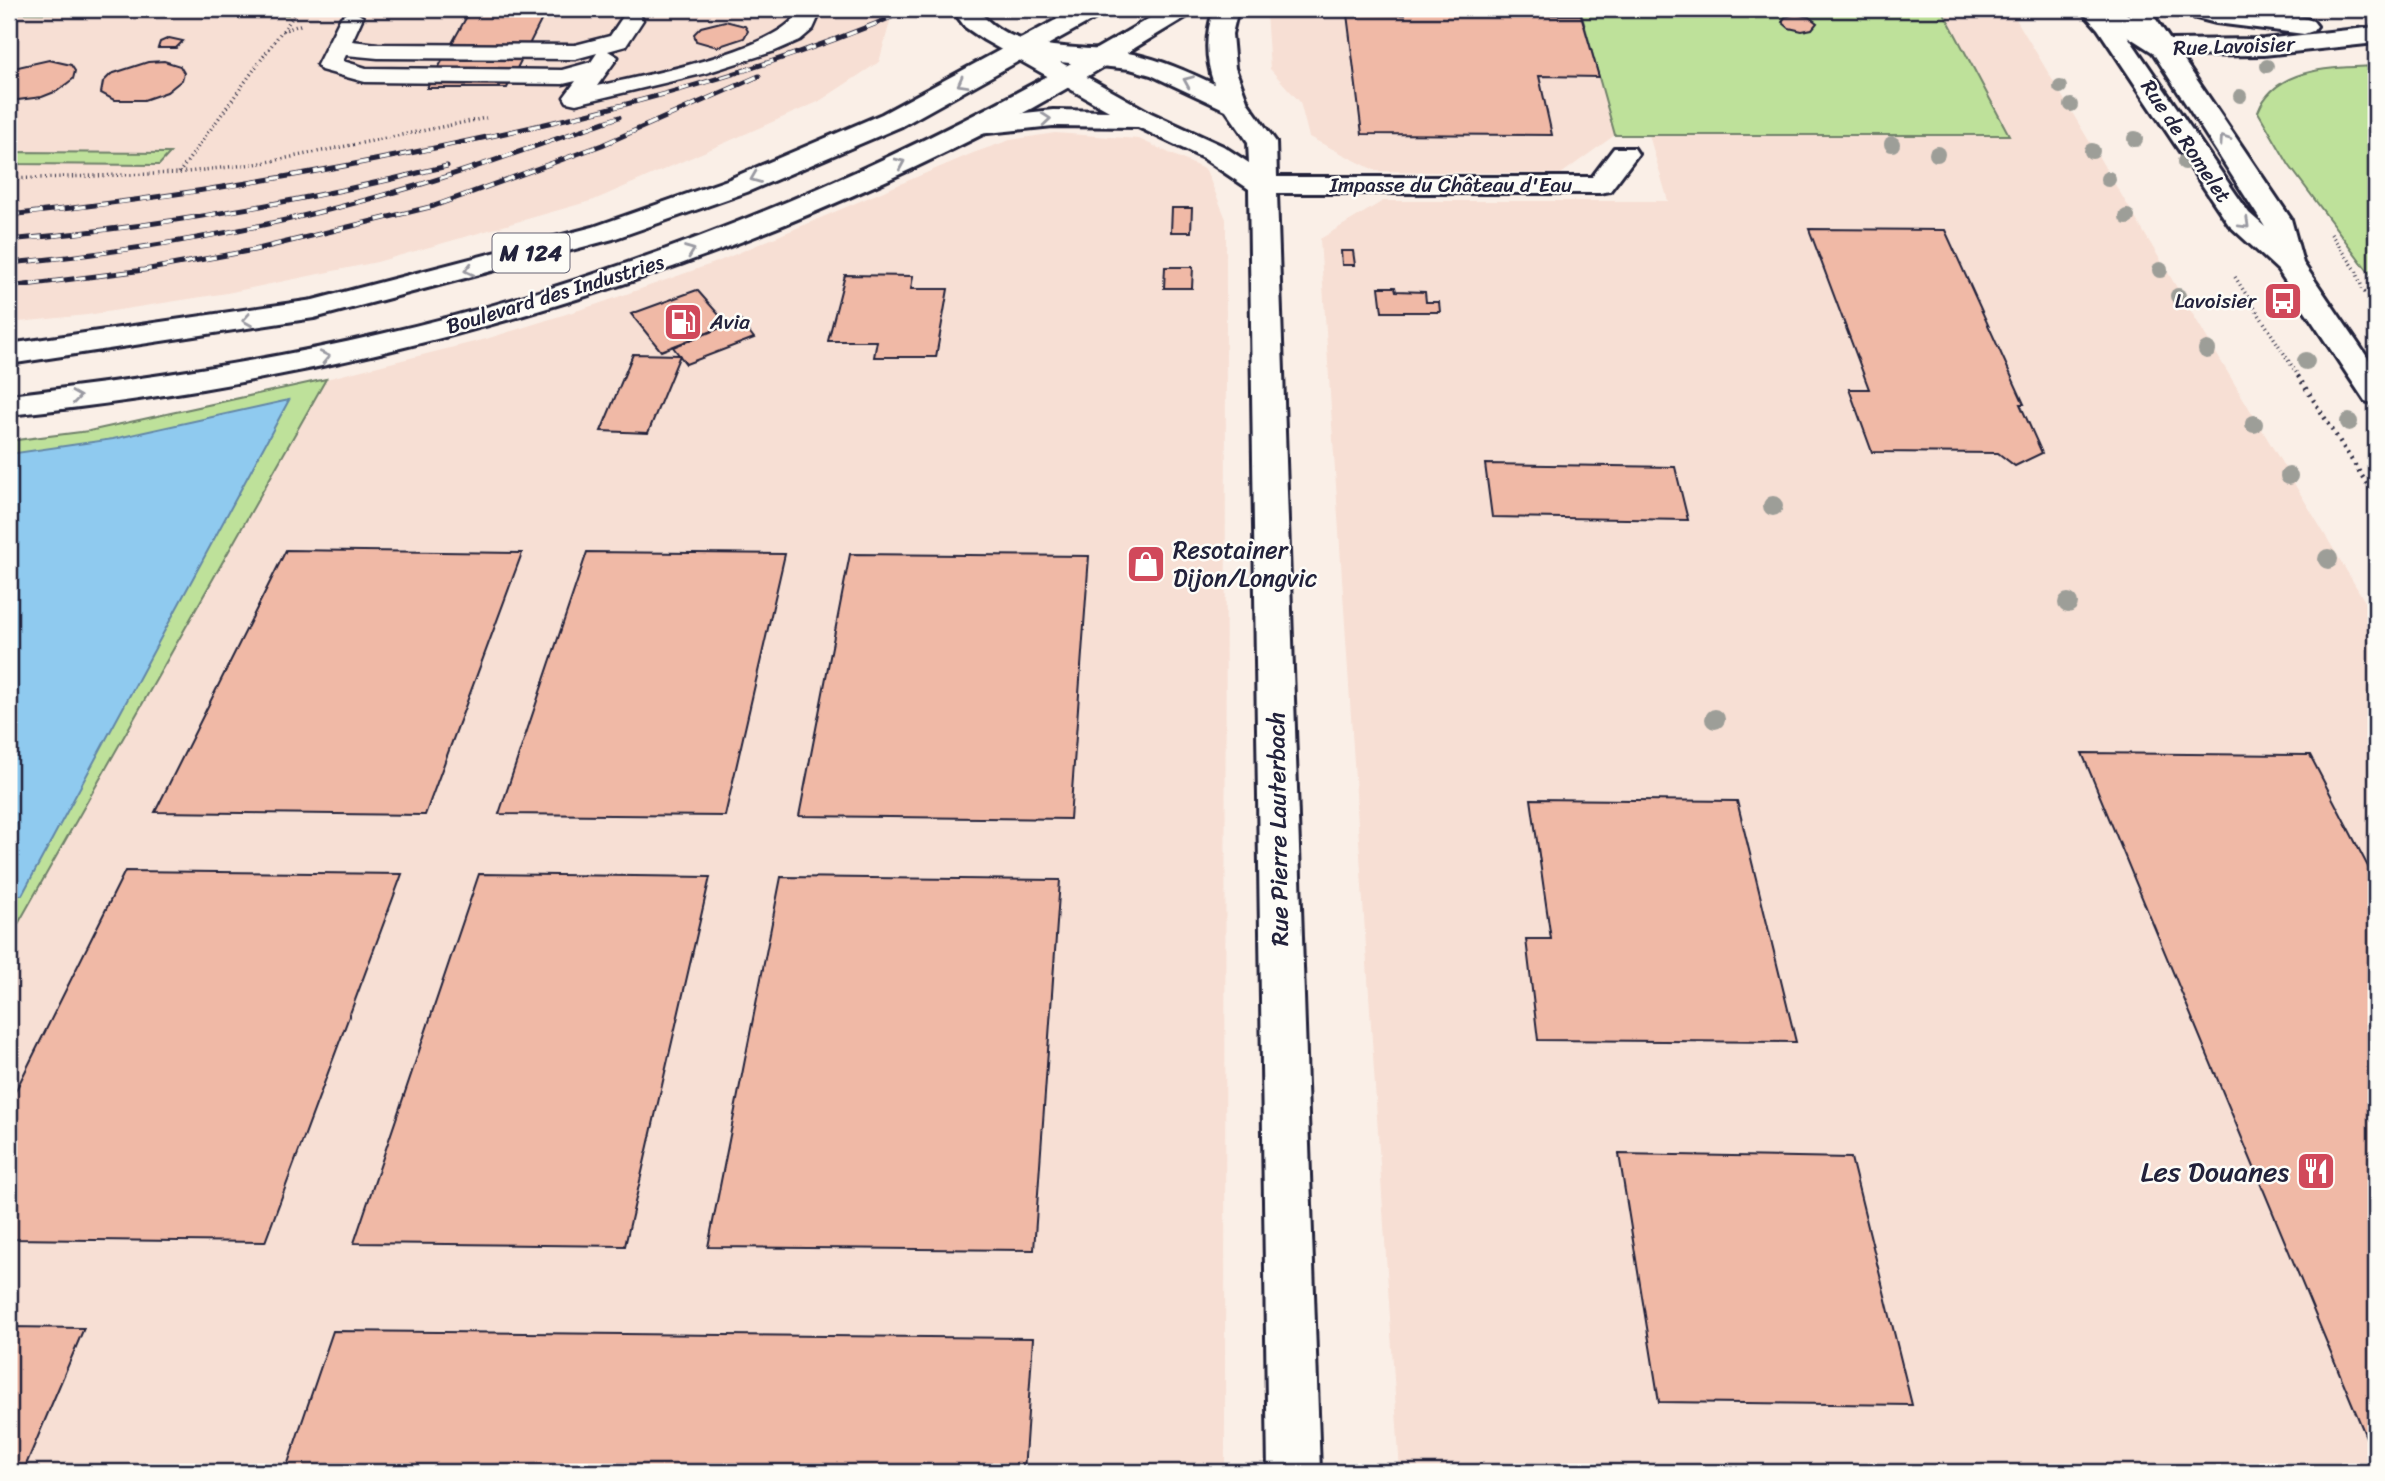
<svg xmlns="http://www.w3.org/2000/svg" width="2385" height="1481" font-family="Sriracha,sans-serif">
<rect width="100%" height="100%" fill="#faefe7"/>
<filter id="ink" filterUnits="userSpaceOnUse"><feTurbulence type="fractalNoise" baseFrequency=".0143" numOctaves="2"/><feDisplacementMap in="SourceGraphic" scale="14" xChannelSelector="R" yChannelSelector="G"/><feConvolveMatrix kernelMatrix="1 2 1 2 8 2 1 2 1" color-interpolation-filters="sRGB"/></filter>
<g filter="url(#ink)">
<!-- built -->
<g fill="#f7dfd4">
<polygon points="9,9 901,9 891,18 879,62 818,102 594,200 377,262 227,293 87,315 9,323"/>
<polygon points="1270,9 2010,9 2376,620 2376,1472 1400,1472 1320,239 1383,201 1668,201 1649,135 1615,135 1561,174 1376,171 1309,137 1300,102 1270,69 1266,13"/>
<polygon points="1055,133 1139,139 1206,170 1226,219 1225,1472 9,1472 9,931 14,931 326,379 486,339 598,304 717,262 973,153 1010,140"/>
</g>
<!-- green -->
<g fill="#bee19a" stroke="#70826a" stroke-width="2">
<polygon points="9,9 289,9 288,15 9,13"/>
<polygon points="1580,9 1942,9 2009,135 1615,135"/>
<path d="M2376 66V282L2289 165 2258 112C2275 66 2335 68 2376 66Z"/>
<polygon points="9,152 170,153 159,165 9,164"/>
<polygon points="326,379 14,931 9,931 9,441 89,431"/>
</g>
<!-- water -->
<polygon fill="#8fcaef" stroke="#6387a7" stroke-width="2" points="289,400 22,895 9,895 9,454 113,439"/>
<!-- building -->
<g fill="#f0b9a6" stroke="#22223b" stroke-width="2">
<polygon points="471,9 547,9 507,88 427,88"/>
<polygon points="1403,9 1521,9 1523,15 1581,15 1599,77 1539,76 1552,135 1362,134 1347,14 1404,15"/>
<polygon points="1796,14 1809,17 1817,23 1812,29 1802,31 1789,28 1782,22 1785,17"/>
<polygon points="725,21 745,26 748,31 744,38 717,47 696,41 694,34 701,27"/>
<polygon points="169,38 183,41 176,48 158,48 160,42"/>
<polygon points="49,60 71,65 75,71 73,79 57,91 42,97 9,101 9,69"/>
<polygon points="148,62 164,61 180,66 184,73 182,80 167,92 144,100 114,100 101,93 103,82 111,74"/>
<polygon points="1172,208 1192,208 1191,232 1171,232"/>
<polygon points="1809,229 1945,230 2024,404 2020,404 2042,453 2015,466 1998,453 1872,452 1849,389 1869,389"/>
<polygon points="1341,251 1353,251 1355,265 1342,265"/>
<polygon points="1165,267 1193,267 1192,288 1164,288"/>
<polygon points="845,275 913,276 911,289 948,289 936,357 874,357 877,341 828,341"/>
<polygon points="1379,287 1395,287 1396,291 1425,292 1426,302 1439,302 1440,312 1382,312"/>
<polygon points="697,290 728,325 661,351 631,314"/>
<polygon points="740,320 754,338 686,364 673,347"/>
<polygon points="633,354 680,355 648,433 601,431"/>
<polygon points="1485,464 1675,467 1688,520 1492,517"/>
<polygon points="286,550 522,553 425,815 155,812"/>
<polygon points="587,552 785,554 725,816 499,814"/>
<polygon points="850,554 1089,556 1070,819 799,816"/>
<polygon points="2082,753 2310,755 2376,882 2376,1461"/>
<polygon points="1531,799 1737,801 1796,1042 1538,1040 1526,939 1551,939"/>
<polygon points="125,871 402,874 265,1242 9,1239 9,1104"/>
<polygon points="479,874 710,877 625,1246 354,1243"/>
<polygon points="781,877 1060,880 1034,1250 708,1247"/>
<polygon points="1619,1154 1851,1158 1912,1405 1659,1402"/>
<polygon points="9,1327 84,1328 23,1472 9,1472"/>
<polygon points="333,1331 1033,1338 1024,1472 285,1472"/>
</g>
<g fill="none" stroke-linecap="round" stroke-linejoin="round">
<!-- lane casing -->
<g stroke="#22223b" stroke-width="5">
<path id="lane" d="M800 9H822L813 29 800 40 775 51 706 73 576 104 567 102 564 97 576 81 563 84 365 82 321 70 317 65 341 17 352 10 363 17 352 41 378 44 575 45 610 36 624 15H640L643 20 626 46 608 51 618 57 597 86C641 76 784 50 800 9ZM597 53 591 62 562 70 366 68 343 61 346 55 378 58 575 59Z"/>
</g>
<!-- street casing -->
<g stroke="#22223b" stroke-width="6">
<g id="street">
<path d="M952 9H977C1014 57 1080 43 1133 54 1162 60 1188 72 1214 84 1205 58 1205 35 1214 9H1238L1232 34 1235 68 1248 103 1276 142 1277 177H1592L1614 148H1634L1638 154 1610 191 1600 193H1277L1320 1472H1268L1249 189 1203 158 1138 127 1053 126 978 134 968 132 964 126 968 120 978 118 1053 110 1109 111 984 40 965 27ZM1060 62 1130 69 1151 75 1226 110 1248 142 1249 163 1223 146 1151 113Z"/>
<polygon points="2090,9 2119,9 2168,40 2264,39 2376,27 2376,43 2264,55 2163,56 2154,53 2093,14"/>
<polygon points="2178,9 2218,9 2304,18 2313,21 2317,26 2313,31 2304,34 2216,23 2181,14"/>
</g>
</g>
<!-- secondary casing -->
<g stroke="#22223b" stroke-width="6">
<polygon id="secondary" points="2080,9 2106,9 2116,19 2249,213 2265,227 2125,9 2149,9 2291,219 2303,263 2376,370 2376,404 2365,401 2278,270 2229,225 2098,29"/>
</g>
<!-- primary casing -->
<g stroke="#22223b" stroke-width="6">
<g id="primary">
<polygon points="1076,9 1106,9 1103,14 902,126 747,192 613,239 314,318 9,364 9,344 313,300 593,227 727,180 882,114"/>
<path d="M1165 9H1194L1191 14C1131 50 1072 87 1010 120 700 282 357 380 9 415V395C134 380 258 363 381 334 659 270 921 155 1165 9Z"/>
</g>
</g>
<!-- path-far1 -->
<g stroke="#22223b" stroke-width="3.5" stroke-dasharray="1 3.5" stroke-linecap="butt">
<polyline points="283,31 298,9"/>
<polyline points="179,173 282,31 303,24"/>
<polyline points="9,179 179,173 262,163 486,118"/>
<polyline points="2331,234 2356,270 2363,291 2376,301"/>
<polyline points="2235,277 2299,377"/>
</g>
<!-- path -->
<polyline stroke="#22223b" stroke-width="4.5" stroke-dasharray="2 5" stroke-linecap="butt" points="2298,376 2376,498"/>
<!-- lane -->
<use href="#lane" fill="#fdfcf7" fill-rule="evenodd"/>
<!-- street -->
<use href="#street" fill="#fdfcf7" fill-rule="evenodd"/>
<!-- secondary -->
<use href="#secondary" fill="#fdfcf7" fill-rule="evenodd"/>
<!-- primary -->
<use href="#primary" fill="#fdfcf7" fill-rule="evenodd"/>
<!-- rail casing -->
<g stroke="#22223b" stroke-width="5">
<g id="rail">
<path d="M9 215C157 200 303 176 449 145 607 112 762 73 911 9"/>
<path d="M9 240C157 227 302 202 447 166"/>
<path d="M9 263C145 251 281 226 412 187 482 166 550 141 619 117"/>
<polyline points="9,287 144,270 254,250 434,206 602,145 759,76"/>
</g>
</g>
<!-- rail -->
<use href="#rail" stroke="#fdfcf7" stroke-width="3.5" stroke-dasharray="11" stroke-linecap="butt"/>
</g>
<!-- trees -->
<g fill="#9d9e98">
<circle cx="2267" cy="66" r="7"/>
<circle cx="2060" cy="87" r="7"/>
<circle cx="2240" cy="96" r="7"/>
<circle cx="2071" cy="105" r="7"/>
<circle cx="2135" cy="139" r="8"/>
<circle cx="1892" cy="144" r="8"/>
<circle cx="2092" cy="151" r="8"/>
<circle cx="1937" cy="154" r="8"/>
<circle cx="2185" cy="162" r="8"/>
<circle cx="2108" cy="179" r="8"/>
<circle cx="2127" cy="217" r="8"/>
<circle cx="2160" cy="270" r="8"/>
<circle cx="2178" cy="296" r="8"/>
<circle cx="2207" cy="350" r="9"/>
<circle cx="2306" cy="361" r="9"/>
<circle cx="2349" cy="422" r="9"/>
<circle cx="2254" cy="424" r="9"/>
<circle cx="2289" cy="476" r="9"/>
<circle cx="1773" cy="506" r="10"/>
<circle cx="2328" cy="559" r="10"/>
<circle cx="2068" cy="603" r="10"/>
<circle cx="1715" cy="719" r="10"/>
</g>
<!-- one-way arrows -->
<defs><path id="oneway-chevron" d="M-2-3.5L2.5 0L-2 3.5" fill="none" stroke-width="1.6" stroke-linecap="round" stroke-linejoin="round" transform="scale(1.75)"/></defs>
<g stroke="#9a9aa2">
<use href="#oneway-chevron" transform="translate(1188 81) rotate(-157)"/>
<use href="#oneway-chevron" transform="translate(962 83) rotate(151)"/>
<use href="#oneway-chevron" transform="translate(1046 119) rotate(-5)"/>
<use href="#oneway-chevron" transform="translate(2224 140) rotate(-124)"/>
<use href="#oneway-chevron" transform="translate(900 163) rotate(-24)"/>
<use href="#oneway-chevron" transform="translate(755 178) rotate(158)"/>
<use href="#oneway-chevron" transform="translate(2245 224) rotate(44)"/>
<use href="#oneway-chevron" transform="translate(690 251) rotate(-21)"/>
<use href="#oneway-chevron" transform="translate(469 270) rotate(166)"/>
<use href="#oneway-chevron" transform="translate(247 320) rotate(171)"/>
<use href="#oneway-chevron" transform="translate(325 357) rotate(-13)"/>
<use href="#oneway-chevron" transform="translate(76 397) rotate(-8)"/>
</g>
</g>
<!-- icons -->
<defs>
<g id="bus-square" transform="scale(2.0125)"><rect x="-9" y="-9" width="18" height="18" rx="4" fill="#d1495b" stroke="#fdfcf7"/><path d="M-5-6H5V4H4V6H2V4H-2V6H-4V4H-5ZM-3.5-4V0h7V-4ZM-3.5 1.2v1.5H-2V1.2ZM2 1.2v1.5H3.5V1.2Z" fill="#fff"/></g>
<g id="fuel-square" transform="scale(2.0125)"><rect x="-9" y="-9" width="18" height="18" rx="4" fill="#d1495b" stroke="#fdfcf7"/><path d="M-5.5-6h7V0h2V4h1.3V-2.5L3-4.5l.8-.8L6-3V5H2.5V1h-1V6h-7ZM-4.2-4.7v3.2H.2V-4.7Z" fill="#fff"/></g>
<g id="shop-square" transform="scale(2.0125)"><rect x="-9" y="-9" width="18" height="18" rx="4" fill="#d1495b" stroke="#fdfcf7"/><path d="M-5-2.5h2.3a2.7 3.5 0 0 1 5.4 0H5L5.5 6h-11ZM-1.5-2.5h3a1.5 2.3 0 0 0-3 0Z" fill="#fff"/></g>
<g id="restaurant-square" transform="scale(2.0125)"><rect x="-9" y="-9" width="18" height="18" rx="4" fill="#d1495b" stroke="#fdfcf7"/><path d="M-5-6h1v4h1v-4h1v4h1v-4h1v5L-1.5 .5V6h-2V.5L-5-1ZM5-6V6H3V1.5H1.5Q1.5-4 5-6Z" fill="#fff"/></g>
</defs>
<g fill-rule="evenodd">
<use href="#bus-square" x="2283" y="301"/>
<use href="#fuel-square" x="683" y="322"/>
<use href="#shop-square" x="1146" y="564"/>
<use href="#restaurant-square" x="2316" y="1171"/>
</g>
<g text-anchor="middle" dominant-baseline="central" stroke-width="5" stroke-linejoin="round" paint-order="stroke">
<!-- far-street labels -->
<g font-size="21" fill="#22223b" stroke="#fdfcf7">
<text transform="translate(2234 46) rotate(-2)">Rue Lavoisier</text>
<text transform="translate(2186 141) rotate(56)">Rue de Romelet</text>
<text x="1451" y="185">Impasse du Château d'Eau</text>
<text transform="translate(555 294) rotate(-17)">Boulevard des Industries</text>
</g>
<!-- far-poi labels -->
<g font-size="21" fill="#22223b" stroke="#fdfcf7" text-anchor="end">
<text x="2256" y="301">Lavoisier</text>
<text x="710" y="322" text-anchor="start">Avia</text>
</g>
<!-- shield labels -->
<rect fill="#fdfcf7" stroke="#646373" stroke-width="2" x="492.5" y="233.5" width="77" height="39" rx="5"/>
<g font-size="23" font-weight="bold" fill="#22223b">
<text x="531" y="253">M 124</text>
</g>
<!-- poi labels -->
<g font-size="24" fill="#22223b" stroke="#fdfcf7" text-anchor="start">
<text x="1173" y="550">Resotainer<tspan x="1173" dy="28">Dijon/Longvic</tspan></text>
</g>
<!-- street labels -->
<g font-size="24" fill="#22223b" stroke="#fdfcf7">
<text transform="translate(1278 829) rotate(-91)">Rue Pierre Lauterbach</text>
</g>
<!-- near-poi labels -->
<g font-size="28" fill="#22223b" stroke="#fdfcf7" text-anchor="end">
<text x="2289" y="1171">Les Douanes</text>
</g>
</g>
<!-- margin -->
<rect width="2385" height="1481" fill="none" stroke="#fdfcf7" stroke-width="35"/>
<rect x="18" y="18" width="2350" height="1446" fill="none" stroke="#22223b" stroke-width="2.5" filter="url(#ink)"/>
</svg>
